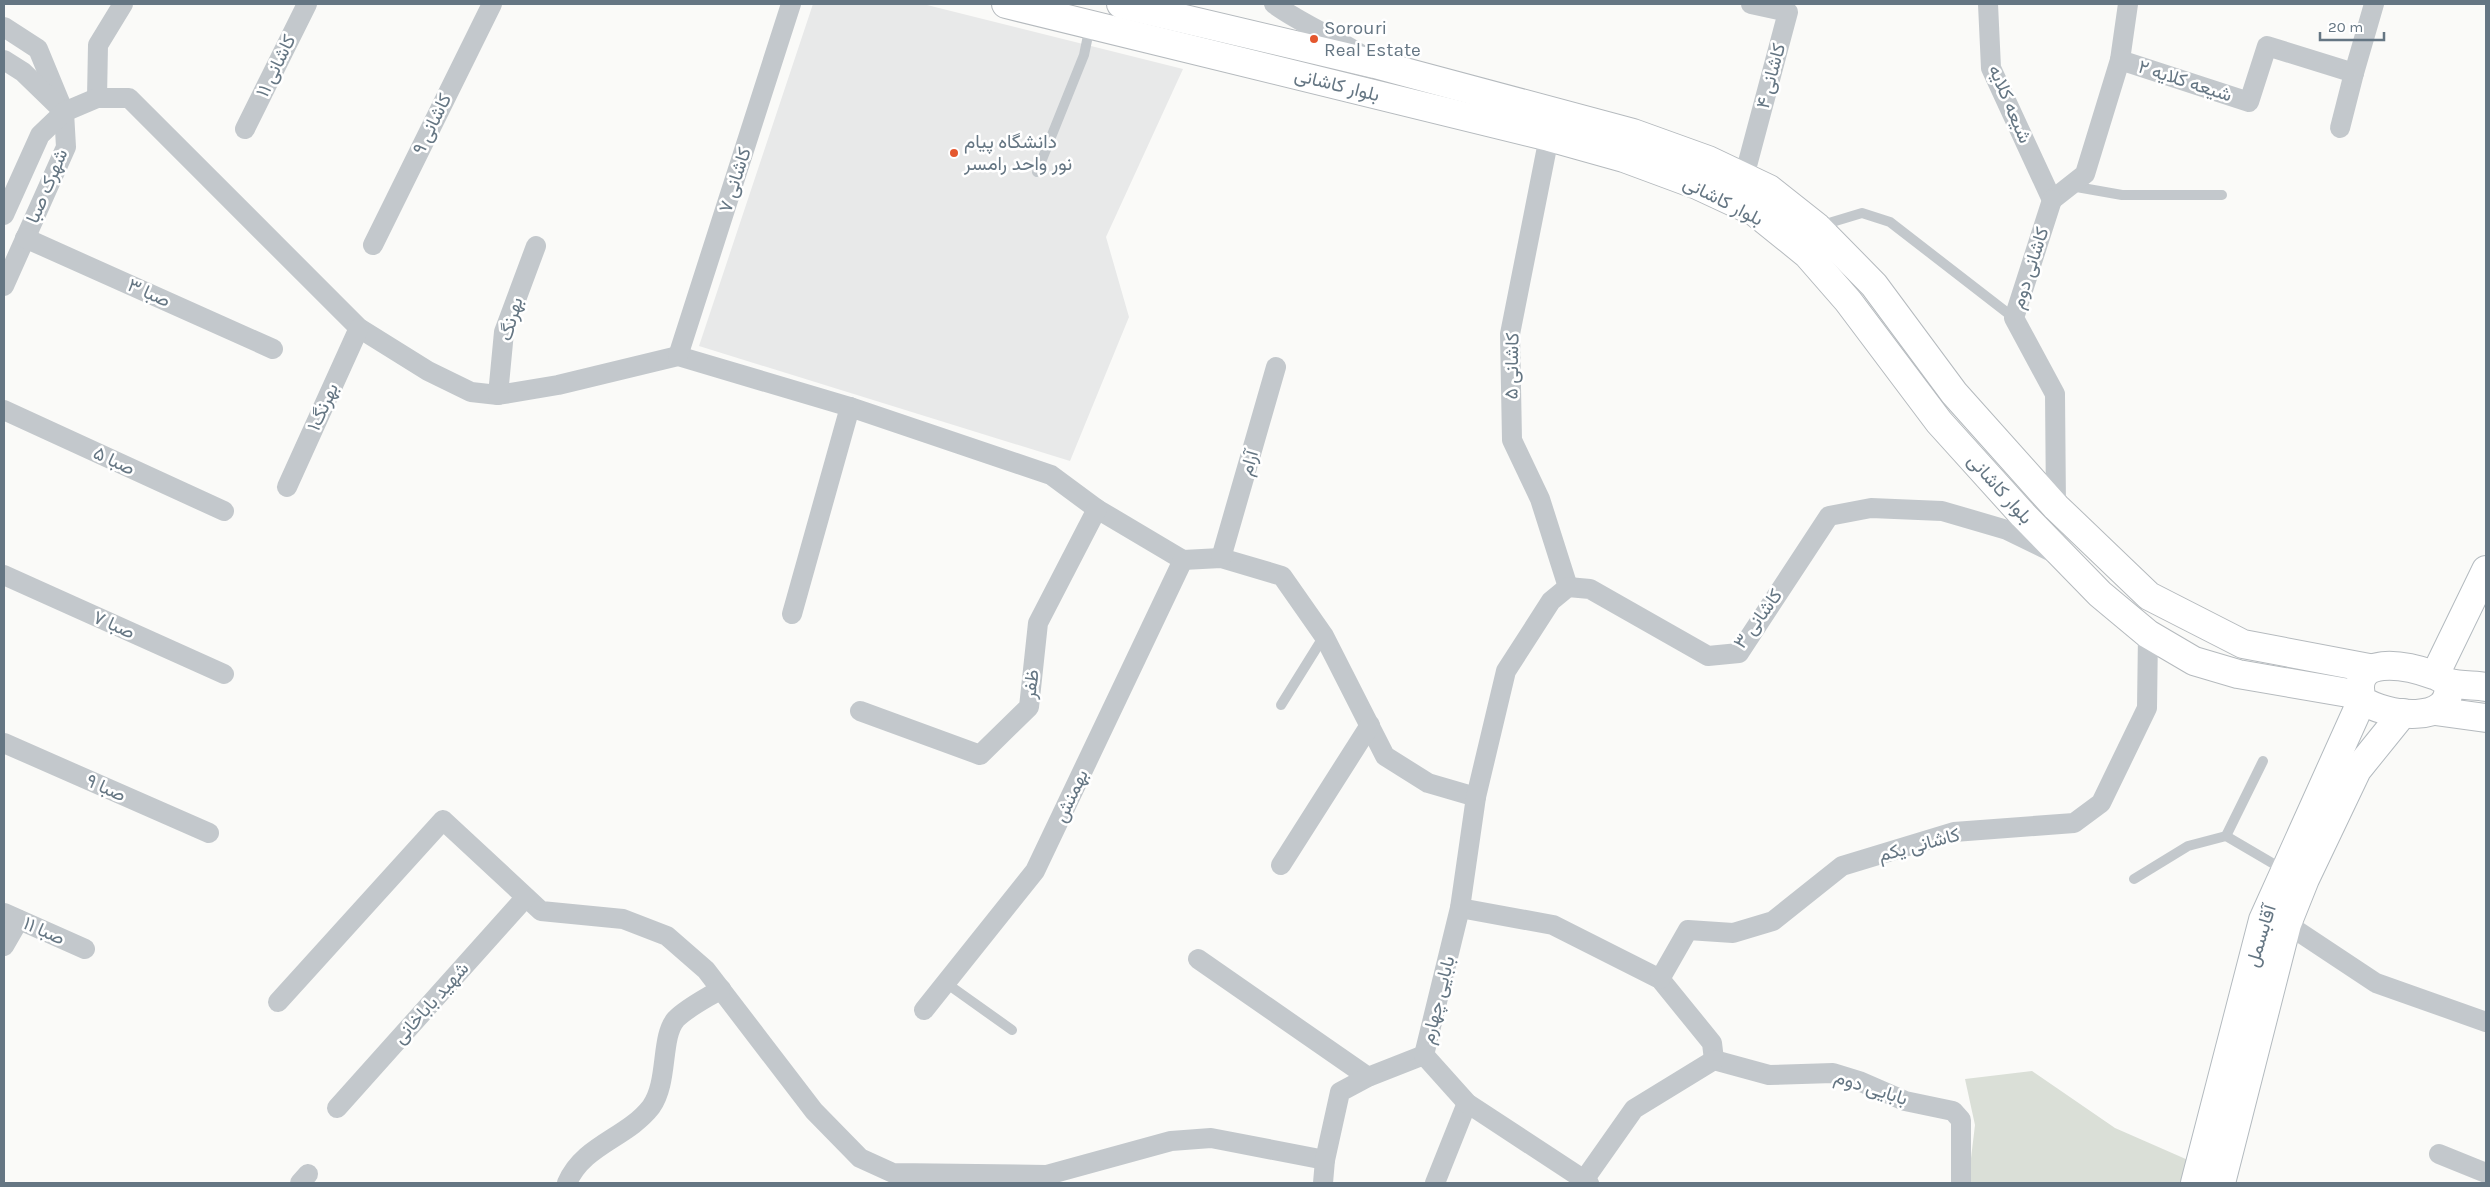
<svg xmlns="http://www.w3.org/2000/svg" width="2490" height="1187" font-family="Karla,Vazirmatn,sans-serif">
<rect width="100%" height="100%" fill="#fafaf8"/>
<!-- built -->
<polygon fill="#e8e9e9" points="813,4 923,4 1183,69 1106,237 1129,317 1070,461 699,346"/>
<!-- green -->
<polygon fill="#dadfd7" points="2032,1071 2115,1128 2188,1160 2184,1183 1968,1183 1975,1125 1965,1079"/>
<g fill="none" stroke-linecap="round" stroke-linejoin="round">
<!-- secondary casing -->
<g stroke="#b3babf" stroke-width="30">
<g id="secondary">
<polyline points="2435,675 2486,570"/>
<polyline points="2195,1183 2263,920 2362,700"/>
<polyline points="2221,1183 2287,924 2305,879 2357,770 2403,713"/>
</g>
</g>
<!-- primary casing -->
<g stroke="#b5babe" stroke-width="30">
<g id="primary">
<polyline points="1006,4 1549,137 1624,158 1697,185 1755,212 1807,254 1848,301 1939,422 2023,515 2100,594 2148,634 2194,661 2238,674 2360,695"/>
<polyline points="1121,4 1375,64 1633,133 1708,160 1769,189 1817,227 1874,285 1954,393 2056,507 2149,596 2243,644 2369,668"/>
<path d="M2448 682C2456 727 2384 716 2362 700 2349 653 2406 665 2434 675 2438 676 2443 680 2447 682 2459 686 2474 685 2486 687"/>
<polyline points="2435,711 2486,718"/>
</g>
</g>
<!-- lane -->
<g stroke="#c3c8cc" stroke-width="10">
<polyline points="1037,172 1084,55 1090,26"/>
<polyline points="2071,186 2122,195 2222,195"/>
<polyline points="1819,226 1862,213 1890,222 2014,318"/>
<polyline points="1281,705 1324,636"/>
<polyline points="2226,836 2263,761"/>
<polyline points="2134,879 2188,846 2226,836 2284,870"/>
<polyline points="946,983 1012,1030"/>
</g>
<!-- street -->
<g stroke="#c3c8cc" stroke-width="20">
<path d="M1274 4C1303 25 1337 38 1368 59"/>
<polyline points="1988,4 1991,68 2052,200"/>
<polyline points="4,27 38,49 64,112 66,147 4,286"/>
<polyline points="4,60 23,72 57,105"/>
<polyline points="2120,60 2128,4"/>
<polyline points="97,98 98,45 123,4"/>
<polyline points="2340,128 2354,73"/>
<polyline points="245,129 307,4"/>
<polyline points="1549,137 1510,334 1512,440 1540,499 1568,587"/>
<polyline points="1744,177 1788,12 1751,4"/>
<polyline points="2052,200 2085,174 2120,60 2249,102 2267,46 2354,73 2374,4"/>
<polyline points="2052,200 2014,318 2055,394 2056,507"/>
<polyline points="4,215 40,135 64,112 97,98 129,98 359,328 428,371 471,392 498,395 558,385 678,356 850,407 1051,475 1097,509 1183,560 1221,558 1282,576 1324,636 1385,756 1428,783 1476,797"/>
<polyline points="25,238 273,349"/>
<polyline points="373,245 492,4"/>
<polyline points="678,356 791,4"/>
<polyline points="498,395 504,332 536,246"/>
<polyline points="4,410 224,511"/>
<polyline points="287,487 359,328"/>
<polyline points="1221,558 1276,367"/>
<polyline points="4,575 224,674"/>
<polyline points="792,614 850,407"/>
<polyline points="860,711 980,755 1029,707 1038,623 1097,509"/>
<polyline points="4,743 209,833"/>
<polyline points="1281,865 1370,725"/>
<polyline points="1460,908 1553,925 1660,979 1712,1043 1714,1060"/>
<polyline points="4,913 85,949"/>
<polyline points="2287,924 2376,983 2486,1022"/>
<polyline points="4,946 19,920"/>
<polyline points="1198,959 1368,1077"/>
<polyline points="1660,979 1688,930 1733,933 1773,921 1842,866 1954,832 2074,823 2101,803 2147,708 2148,634"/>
<polyline points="278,1002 443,820 541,911 623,919 667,936 706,970 814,1111 860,1158 893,1173 1047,1175 1171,1141 1211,1138 1325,1160"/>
<polyline points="924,1010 1035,871 1183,560"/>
<polyline points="1714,1060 1769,1075 1833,1073 1859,1081 1905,1101 1953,1111 1961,1120 1961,1183"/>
<polyline points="337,1108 525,898"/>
<polyline points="2439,1154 2486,1173"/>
<polyline points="1584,1180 1634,1109 1714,1060"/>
<polyline points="300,1183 308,1174"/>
<path d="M567 1183C583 1145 627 1138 651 1107 669 1082 660 1037 676 1019 688 1007 707 998 721 989"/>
<polyline points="1323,1183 1325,1160 1340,1092 1368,1077 1424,1055"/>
<polyline points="1435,1183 1467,1103"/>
<polyline points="1589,1183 1467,1103 1424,1055 1460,908 1476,797 1506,671 1551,601 1568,587 1590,589 1708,656 1739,653 1829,516 1871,508 1942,511 2007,530 2052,552"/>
</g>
<!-- secondary -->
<use href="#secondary" stroke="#fff" stroke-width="28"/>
<!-- primary -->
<use href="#primary" stroke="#fff" stroke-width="28"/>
</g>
<!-- markers -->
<g fill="#e4572e" stroke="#fff" stroke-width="2">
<circle cx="1314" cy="39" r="5"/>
<circle cx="954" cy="153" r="5"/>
</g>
<g text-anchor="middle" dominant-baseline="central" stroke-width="5" stroke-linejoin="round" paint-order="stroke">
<!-- poi labels -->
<g font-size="19" fill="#657683" stroke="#fff" text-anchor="start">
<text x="1324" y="28">Sorouri<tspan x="1324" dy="22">Real Estate</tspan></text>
<text x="964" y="142">دانشگاه پیام<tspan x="964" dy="22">نور واحد رامسر</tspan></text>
</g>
<!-- street labels -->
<g font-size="19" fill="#657683" stroke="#fff">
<text transform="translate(276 66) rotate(-64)">کاشانی ۱۱</text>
<text transform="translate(1771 76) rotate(-75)">کاشانی ۴</text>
<text transform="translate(2185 81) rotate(18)">شیعه کلایه ۲</text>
<text transform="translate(1337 85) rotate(14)">بلوار کاشانی</text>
<text transform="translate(2010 104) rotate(67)">شیعه کلایه</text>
<text transform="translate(432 124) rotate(-64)">کاشانی ۹</text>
<text transform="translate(735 180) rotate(-72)">کاشانی ۷</text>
<text transform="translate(47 186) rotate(-67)">شهرک صبا</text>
<text transform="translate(1723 201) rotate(27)">بلوار کاشانی</text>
<text transform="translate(2030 268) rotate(-72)">کاشانی دوم</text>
<text transform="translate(149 293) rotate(24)">صبا ۳</text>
<text transform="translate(511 319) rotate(-74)">بهرنگ</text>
<text transform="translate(1512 366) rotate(-89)">کاشانی ۵</text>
<text transform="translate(323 407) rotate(-66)">۱بهرنگ</text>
<text transform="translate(114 461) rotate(25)">صبا ۵</text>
<text transform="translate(1249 463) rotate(-74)">آرام</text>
<text transform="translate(2000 489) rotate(48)">بلوار کاشانی</text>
<text transform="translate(1758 619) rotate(-54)">کاشانی ۳</text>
<text transform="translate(114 625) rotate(24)">صبا ۷</text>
<text transform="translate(1031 684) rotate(-83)">ظفر</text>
<text transform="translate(106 788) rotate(24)">صبا ۹</text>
<text transform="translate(1071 796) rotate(-65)">بهمنش</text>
<text transform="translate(1919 845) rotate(-15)">کاشانی یکم</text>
<text transform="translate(44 931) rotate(24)">صبا ۱۱</text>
<text transform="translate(2261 936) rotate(-73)">آقابسمل</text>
<text transform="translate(1438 1000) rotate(-76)">بابایی چهارم</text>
<text transform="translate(431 1003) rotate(-48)">شهید باباخانی</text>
<text transform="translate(1871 1088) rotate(18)">بابایی دوم</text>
</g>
</g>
<!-- border -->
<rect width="2490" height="1187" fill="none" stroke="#657683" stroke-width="10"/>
<!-- scale -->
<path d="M2320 32v8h64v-8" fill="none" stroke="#657683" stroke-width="2.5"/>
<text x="2328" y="32" font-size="15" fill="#657683" stroke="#ffffff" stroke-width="4" paint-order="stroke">20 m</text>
</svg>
